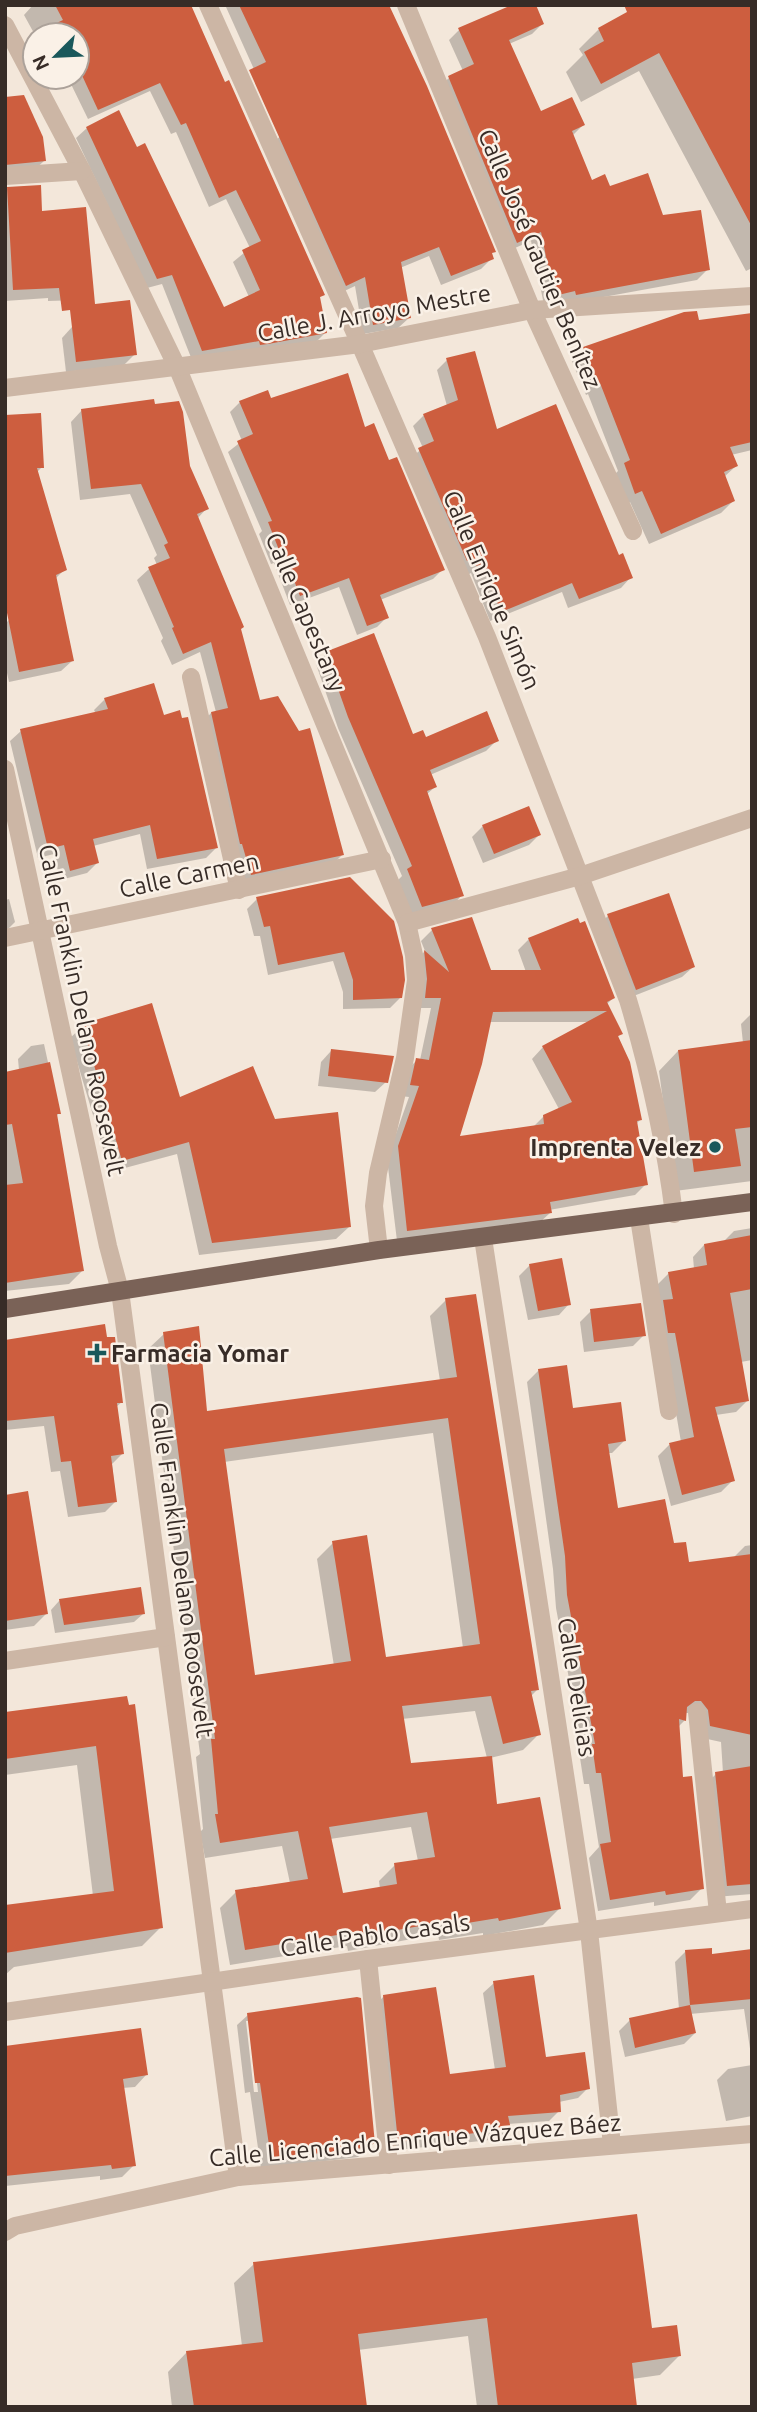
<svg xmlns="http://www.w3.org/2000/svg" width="757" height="2412" font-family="Ubuntu,sans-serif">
<rect width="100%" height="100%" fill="#f3e7da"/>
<!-- shadow -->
<g fill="#0003" fill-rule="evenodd">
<polygon points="33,5 188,5 323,294 318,299 325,333 315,343 192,360 162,284 147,288 76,138 87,128 136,149 223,309 249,297 233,262 250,248 226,199 209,207 176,132 171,134 150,91 88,119 69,80 50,89 45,77 77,77 77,35 35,35 24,15"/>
<polygon points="228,5 391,5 389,8 492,258 481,269 441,285 429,256 400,268 409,318 398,328 363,334 355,286 336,295 269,146 283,134 226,7"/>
<polygon points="643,5 752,5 752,268 746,271 639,71 581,102 566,72 583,55 579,49 599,29"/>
<polygon points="542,24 532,34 509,44 540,113 583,125 572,136 591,182 609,188 708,269 697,280 565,304 544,305 531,241 506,252 438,88 449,78 463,71 449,40 459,30"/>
<polygon points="35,38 35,52 31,42"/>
<polygon points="5,99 44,161 32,172 5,175"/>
<polygon points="39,187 41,213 80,300 48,301 48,298 5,301 5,189"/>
<polygon points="752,315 752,450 731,455 736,466 724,477 733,501 721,513 649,544 630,502 623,505 613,476 618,471 588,394 586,395 572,361 584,349 698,322"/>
<polygon points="72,327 135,354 124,365 66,372 62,338"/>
<polygon points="447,360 495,432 618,557 631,577 621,588 568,608 562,592 490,621 471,573 465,576 408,460 423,448 413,426 424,415 447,406 437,370"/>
<polygon points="270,400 364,429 388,462 443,569 433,579 380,600 387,617 377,627 357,635 339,587 290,605 274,563 271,564 259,534 262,531 228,452 242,441 230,412 240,402"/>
<polygon points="82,410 188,466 207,508 197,519 240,630 259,703 342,855 331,866 240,885 200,725 211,713 216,712 200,652 172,665 161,641 163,638 137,580 149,569 157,565 154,558 157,555 130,494 80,500 71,422"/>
<polygon points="5,417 42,467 37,472 65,569 55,579 72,661 61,671 9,682 5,664 5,624 9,620"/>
<polygon points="326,654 412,737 425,740 497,740 486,751 430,775 435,787 427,794 462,895 452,906 412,917 397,881 402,876 338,728 316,664"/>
<polygon points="105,699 163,717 216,848 206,858 147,869 140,834 93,846 97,863 87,873 60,880 54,854 38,858 10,741 21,731 96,714 94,710"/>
<polygon points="483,826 539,835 529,845 483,863 472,837"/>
<polygon points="9,899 15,922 5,932 5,900"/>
<polygon points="257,899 392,922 400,998 390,1008 343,1009 343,992 333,961 268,975 260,936 254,936 247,909"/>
<polygon points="608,916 693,967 682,977 626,999 597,926"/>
<path d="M432 930 490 972H526L518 950 529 939 613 998 606 1005 621 1033 617 1038 640 1120 636 1124 646 1184 635 1195 549 1210 550 1213 538 1224 397 1241 387 1159 409 1097 400 1096 406 1071 417 1060H420L431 1008H415L414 962 425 951 421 941ZM489 1022H591L543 1047 532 1059 559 1109 544 1116 533 1127 458 1138Z"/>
<polygon points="752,1013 752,1181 675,1191 659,1071 678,1051 743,1043 741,1024"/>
<polygon points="83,1026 179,1100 274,1121 349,1227 336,1239 199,1255 177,1154 110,1172 70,1038"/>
<polygon points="44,1044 59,1113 56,1117 82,1271 69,1284 5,1291 5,1096 21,1093 18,1059 31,1046"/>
<polygon points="331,1051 386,1082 375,1092 318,1086 321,1062"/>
<polygon points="752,1228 752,1360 741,1362 748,1400 736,1412 716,1415 733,1480 721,1492 671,1506 658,1456 669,1445 681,1442 664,1343 657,1285 669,1273 694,1269 693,1257 704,1245 723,1242 734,1231"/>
<polygon points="530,1265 569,1304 559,1315 528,1320 519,1276"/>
<path d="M446 1300 537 1690 531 1696 539 1734 523 1750 490 1758 496 1807 559 1909 543 1925 483 1936V1933L439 1940 438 1934 348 1951 347 1946 230 1965 220 1908 236 1892 290 1883 282 1846 205 1858 200 1832 203 1829 196 1757 200 1754 148 1349 164 1334 205 1413 440 1381 430 1316ZM433 1433 463 1648 385 1659 333 1543 317 1559 334 1666 254 1676 224 1462ZM475 1711 487 1758 410 1765 402 1719ZM411 1827 418 1861 395 1865 379 1881 380 1889 341 1895 330 1839Z"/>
<polygon points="591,1311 644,1335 633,1346 584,1352 580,1322"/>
<polygon points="5,1344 122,1402 116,1407 123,1453 112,1464 116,1501 105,1512 68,1517 60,1471 51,1472 44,1426 5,1430"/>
<polygon points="539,1370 572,1410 624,1441 612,1453 607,1453 617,1510 673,1545 687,1564 733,1558 745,1546 752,1545 752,1894 715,1897 704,1786 716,1774 723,1773 721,1742 698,1737 690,1713 685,1713 685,1720 678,1727 681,1779 702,1888 690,1900 654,1906 654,1902 598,1911 589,1858 599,1847 589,1784 584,1784 580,1758 583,1755 556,1608 553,1569 527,1382"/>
<polygon points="5,1497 46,1614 34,1626 5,1630"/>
<polygon points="59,1601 143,1614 134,1622 55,1633 51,1610"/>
<polygon points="126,1698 161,1927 142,1946 14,1967 5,1975 5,1898 7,1907 93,1896 77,1765 5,1775 5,1714"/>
<polygon points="752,1950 752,2062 744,2009 690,2014 695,2033 684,2044 625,2057 619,2031 630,2020 679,2009 675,1962 686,1951 711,1956"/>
<polygon points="494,1983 545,2059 588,2088 578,2098 559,2102 559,2111 549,2121 508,2124 509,2129 499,2139 388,2151 374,2007 384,1996 448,2076 495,2070 483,1993"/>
<path d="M248 2015 374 2143 363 2154 358 2157 261 2169 250 2092 245 2093 237 2025ZM246 2021H250L258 2092H254Z"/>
<polygon points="5,2049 146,2075 135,2087 122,2088 134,2165 122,2177 100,2180 100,2176 5,2186"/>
<polygon points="752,2065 752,2116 726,2121 717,2080 728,2069"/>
<polygon points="254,2264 650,2330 679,2356 660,2375 632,2379 636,2407 477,2407 468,2336 358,2350 365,2407 172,2407 168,2372 187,2352 242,2346 234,2283"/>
</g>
<!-- building -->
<g fill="#cd5e3f" fill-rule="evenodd">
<polygon points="55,5 191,5 225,82 229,80 325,295 320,297 327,333 268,344 260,345 259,341 202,351 172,275 157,279 86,127 119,110 137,147 145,143 224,307 260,290 242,250 261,241 236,190 219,198 186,123 181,125 160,83 98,110 80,71 77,73 77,35 42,35 40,31 63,20"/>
<polygon points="239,5 389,5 427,86 496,252 492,253 494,259 451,276 439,247 401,262 411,318 373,325 365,277 346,286 249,70 266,62"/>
<polygon points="512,5 536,5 544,24 509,40 541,111 572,97 585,125 572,131 592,180 605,174 610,186 648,173 663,215 701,210 710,270 576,295 575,291 554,296 541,232 517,243 448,76 474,64 458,28"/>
<polygon points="624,5 752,5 752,227 659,53 601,84 584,52 604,41 598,28 627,12"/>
<polygon points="24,95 43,137 46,161 5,165 5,97"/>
<polygon points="41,185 42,211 86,207 95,304 130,300 137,355 76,362 70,310 62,311 59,288 13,290 7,187"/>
<polygon points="697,311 699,320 752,313 752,442 730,447 738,466 724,472 735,501 661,534 642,491 635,494 624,463 630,460 600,383 598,384 583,347 684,312"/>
<polygon points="475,351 497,429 556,404 619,555 623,553 633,578 579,599 572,583 501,612 482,564 476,566 473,559 467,561 418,448 434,441 423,414 458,400 446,358"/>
<polygon points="348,373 365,427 374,423 389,460 397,457 445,570 380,595 389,618 367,626 349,578 300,596 284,554 281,555 268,522 272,521 237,441 253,434 239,401 268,390 271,398"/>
<polygon points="154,399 155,404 179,401 183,412 190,466 209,509 197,514 244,627 241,629 260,700 278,696 299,731 310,728 344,855 251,875 242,844 240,844 211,712 228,708 211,642 183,654 172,628 174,627 148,567 170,558 164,545 168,543 141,484 91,489 81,409"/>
<polygon points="41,413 44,468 37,468 67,570 56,575 74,661 19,672 5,603 5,415"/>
<polygon points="374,633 413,734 423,730 426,737 487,711 499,741 430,770 437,787 427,791 464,896 422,907 407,869 412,866 348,717 325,652"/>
<polygon points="154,683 164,715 180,710 182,718 188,717 218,848 157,859 150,825 93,839 99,863 70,871 64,845 48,849 20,729 108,709 104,698"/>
<polygon points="529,806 541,835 494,854 482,825"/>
<polygon points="350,877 394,921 403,957 405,980 402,998 353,1000 353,980 344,952 278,965 270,926 264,927 256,897"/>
<polygon points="669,893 695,967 636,990 607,914"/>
<path d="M472 917 491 970H541L528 938 578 918 580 923 585 921 615 998 607 1002 623 1034 618 1036 630 1062 642 1120 637 1121 648 1185 550 1202 552 1213 407 1231 398 1146 419 1086 410 1085 416 1058 429 1060 441 998H425L427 979 424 950 449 972 431 928ZM607 1011 542 1046 572 1102 543 1115 544 1124 460 1136 482 1064 493 1012Z"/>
<polygon points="152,1003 180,1097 253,1066 275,1119 338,1112 351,1227 212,1243 189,1142 122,1161 82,1024"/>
<polygon points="752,1040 752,1127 735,1129 741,1166 694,1172 678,1050"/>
<polygon points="331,1049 394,1056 388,1083 328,1076"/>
<polygon points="50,1062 61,1114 57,1114 84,1271 5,1283 5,1185 23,1183 12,1124 5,1125 5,1072"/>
<polygon points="752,1235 752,1289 730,1293 749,1401 715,1407 735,1481 682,1495 669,1443 694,1437 675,1333 668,1333 663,1300 673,1299 668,1272 707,1265 704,1244"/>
<polygon points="562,1258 571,1305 538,1311 529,1264"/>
<path d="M476 1294 539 1690 531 1691 541 1735 503 1744 491 1696 402 1706 411 1763 492 1756 497 1804 540 1797 561 1909 499 1921 498 1918 455 1925 454 1920 363 1936 362 1931 245 1950 235 1890 308 1879 298 1831 220 1843 215 1814H218L211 1739H215L163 1332 199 1326 207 1411 457 1377 445 1298ZM448 1418 480 1644 386 1657 367 1535 332 1541 351 1661 255 1675 224 1449ZM427 1812 435 1857 394 1863 397 1884 343 1893 329 1827Z"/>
<polygon points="641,1303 646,1336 594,1342 590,1309"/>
<polygon points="105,1324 107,1337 115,1337 123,1403 117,1403 124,1454 111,1456 117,1502 78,1507 71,1461 61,1462 54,1416 5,1421 5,1340"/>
<polygon points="567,1365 573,1408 621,1402 626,1441 608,1444 618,1508 665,1499 674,1543 686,1542 689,1562 752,1554 752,1735 710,1726 708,1710 701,1701 695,1701 687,1707 686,1721 679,1719 683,1777 692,1776 704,1889 666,1895 665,1891 610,1900 600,1844 611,1842 601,1773 596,1773 592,1744 595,1744 567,1595 565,1556 538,1369"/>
<polygon points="28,1491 48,1614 5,1621 5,1495"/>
<polygon points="141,1587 145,1614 64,1625 59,1599"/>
<polygon points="127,1696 129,1705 135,1704 163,1928 5,1953 5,1905 114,1891 96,1746 5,1759 5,1712"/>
<polygon points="752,1766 752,1884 727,1886 715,1772"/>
<polygon points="712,1948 712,1954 752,1949 752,1999 690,2005 696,2033 635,2048 629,2018 690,2005 685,1950"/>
<polygon points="534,1975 546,2057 585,2052 590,2089 560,2095 561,2112 508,2116 511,2129 398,2142 383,1995 436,1987 450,2074 506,2067 493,1981"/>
<polygon points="357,1997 361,1998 375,2144 370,2144 371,2147 271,2159 260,2083 255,2083 247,2013"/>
<polygon points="141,2028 148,2075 123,2079 136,2166 112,2169 111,2165 5,2176 5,2046"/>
<polygon points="637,2214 652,2328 677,2325 681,2356 632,2363 637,2407 498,2407 487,2318 358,2334 367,2407 194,2407 186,2351 263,2342 253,2262"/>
</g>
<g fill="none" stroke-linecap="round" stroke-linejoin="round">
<!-- minor -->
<g stroke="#ccb6a5" stroke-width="18">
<path d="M208 5 360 344 487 637 628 1000C649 1070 665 1141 674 1214"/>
<polyline points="406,5 532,310 633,531"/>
<polyline points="5,25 82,171 178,369 407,923 414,955 416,980 405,1058 378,1173 374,1206 379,1250"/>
<polyline points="5,176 82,171"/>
<polyline points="5,388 360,344 532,310 752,296"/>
<polyline points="191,677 239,890"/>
<polyline points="5,769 108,1246 120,1291 238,2177"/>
<polyline points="407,923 580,876 752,818"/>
<polyline points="5,938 382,859"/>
<polyline points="639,1218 669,1411"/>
<polyline points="483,1238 589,1931 612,2145"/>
<polyline points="5,1661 166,1637"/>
<polyline points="697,1712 718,1913"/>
<polyline points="368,1959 389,2165"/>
<polyline points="5,2012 368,1959 752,1909"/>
<polyline points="5,2232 15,2226 238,2177 752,2134"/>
</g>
<!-- major -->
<polyline stroke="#7a6257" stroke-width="18" points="5,1309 379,1250 752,1202"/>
</g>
<!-- markers -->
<g fill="#1a585b" stroke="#faf1e7" stroke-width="2.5">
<circle cx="715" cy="1147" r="7"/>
<path d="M93.5 1342.5h7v7h7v7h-7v7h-7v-7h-7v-7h7z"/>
</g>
<g text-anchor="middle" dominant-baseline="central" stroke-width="5" stroke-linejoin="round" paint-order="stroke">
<!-- street labels -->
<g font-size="24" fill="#372c27" stroke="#faf1e7">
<text transform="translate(540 259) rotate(67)">Calle José Gautier Benítez</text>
<text transform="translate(374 313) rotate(-10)">Calle J. Arroyo Mestre</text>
<text transform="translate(492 590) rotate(67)">Calle Enrique Simón</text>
<text transform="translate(306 612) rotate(67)">Calle Capestany</text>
<text transform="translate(189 875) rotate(-12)">Calle Carmen</text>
<text transform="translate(82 1010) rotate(78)">Calle Franklin Delano Roosevelt</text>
<text transform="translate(182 1570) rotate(82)">Calle Franklin Delano Roosevelt</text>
<text transform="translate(577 1687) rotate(81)">Calle Delicias</text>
<text transform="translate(375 1935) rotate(-8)">Calle Pablo Casals</text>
<text transform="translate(415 2140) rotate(-5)">Calle Licenciado Enrique Vázquez Báez</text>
</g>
<!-- poi labels -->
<g font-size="24" font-weight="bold" fill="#372c27" stroke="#faf1e7" text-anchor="end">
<text x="701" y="1147">Imprenta Velez</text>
<text x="111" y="1353" text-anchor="start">Farmacia Yomar</text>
</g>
</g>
<!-- border -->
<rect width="757" height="2412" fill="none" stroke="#372c27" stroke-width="14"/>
<!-- north arrow -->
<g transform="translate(56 56) rotate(246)"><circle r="33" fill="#faf1e7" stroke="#aca29a" stroke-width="2"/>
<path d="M0-5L12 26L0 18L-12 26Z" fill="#1a585b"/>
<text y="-10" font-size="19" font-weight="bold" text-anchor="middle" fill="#372c27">N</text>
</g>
</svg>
